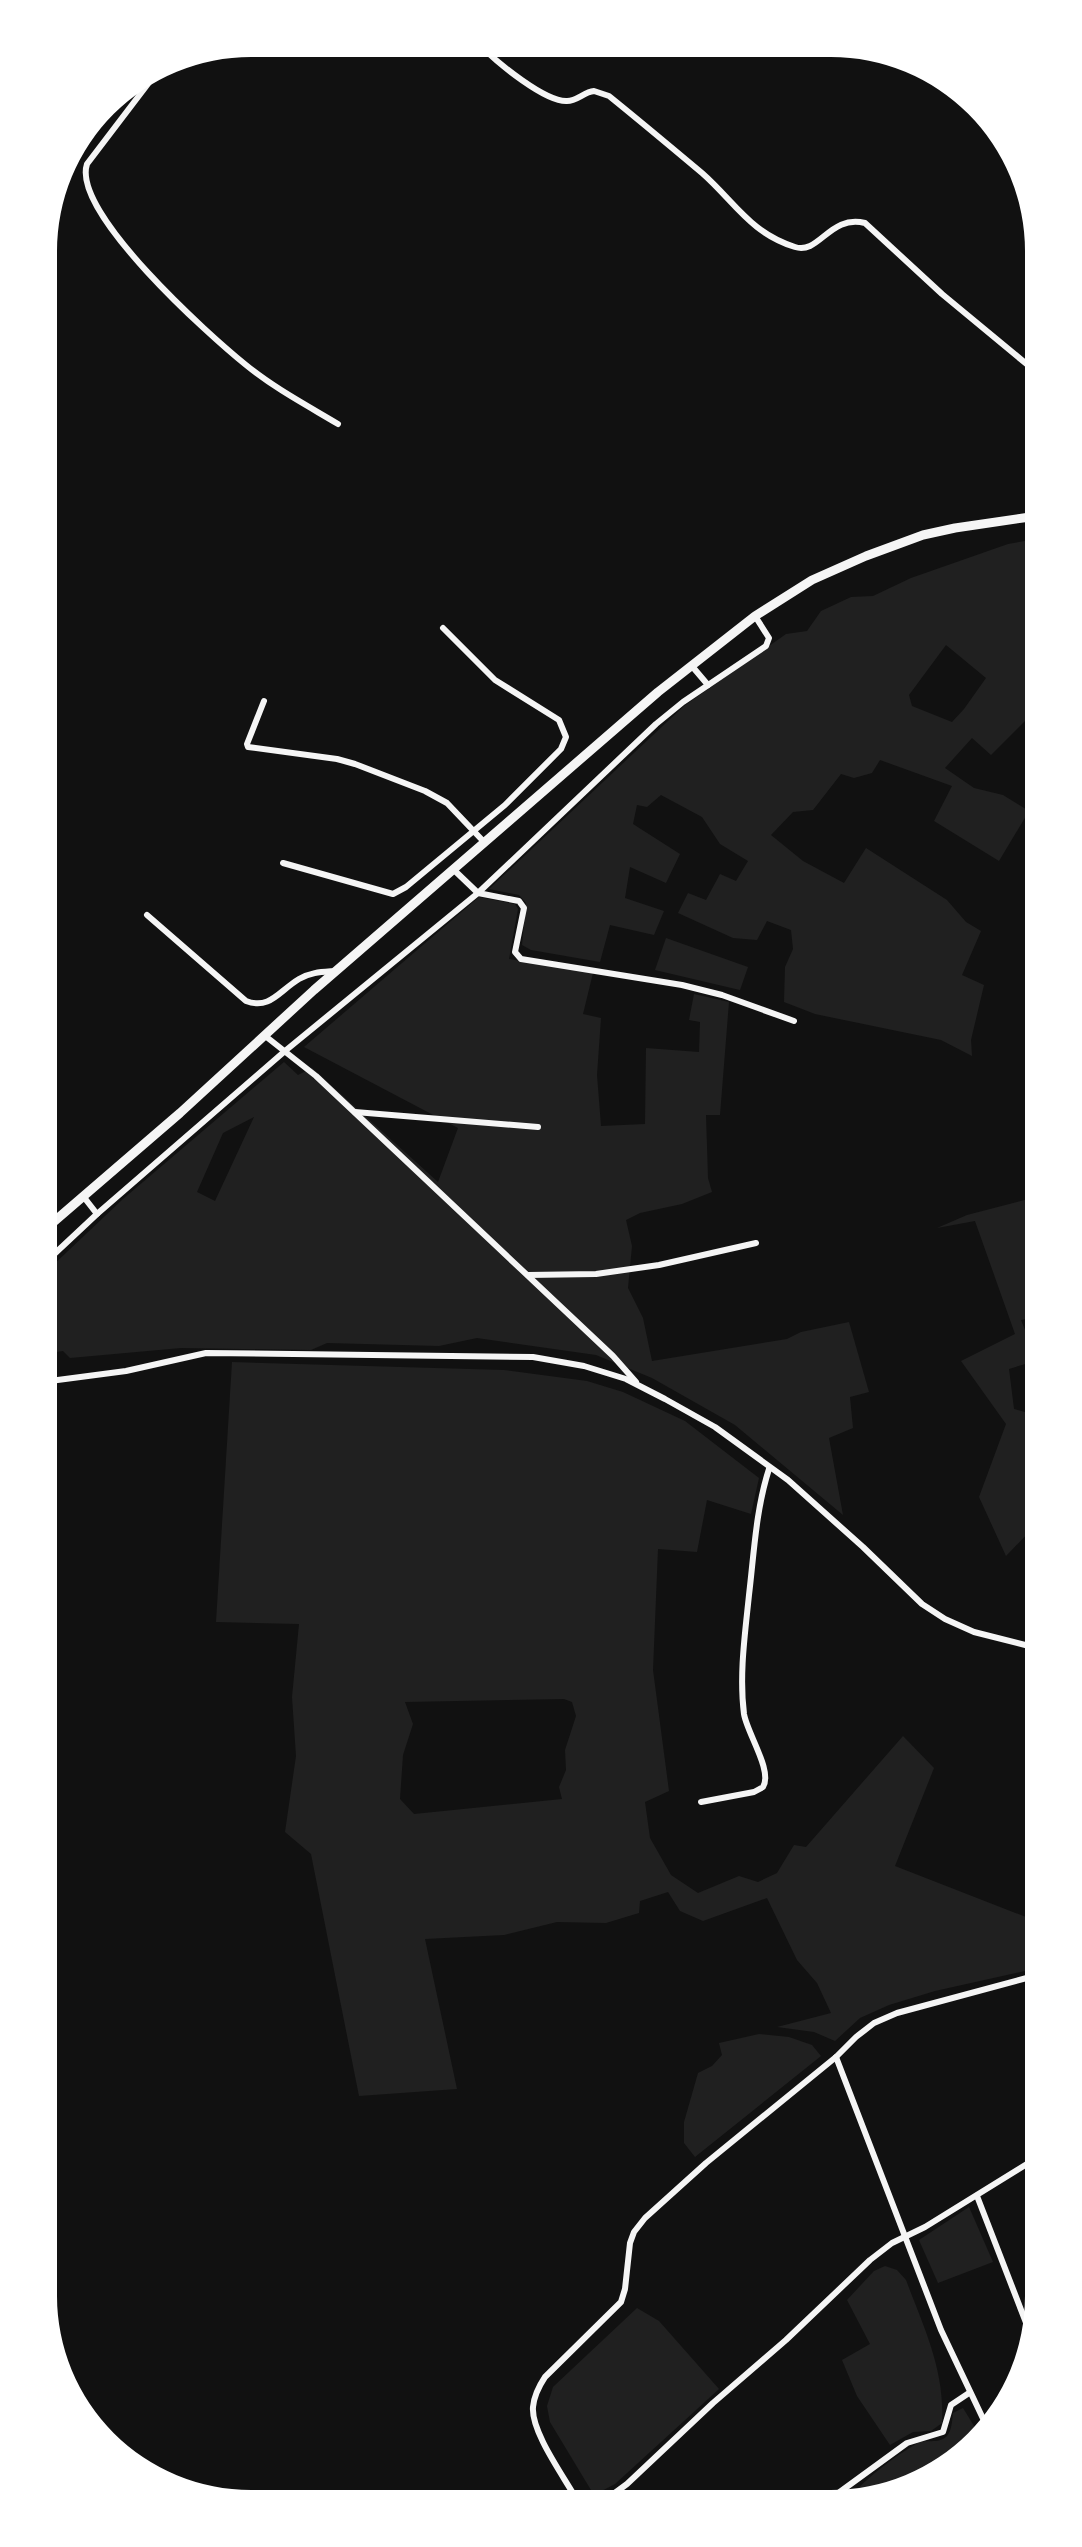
<svg xmlns="http://www.w3.org/2000/svg" width="1082" height="2547" font-family="Rubik,sans-serif">
<rect width="100%" height="100%" fill="#111"/>
<!-- green -->
<g fill="#202020" fill-rule="evenodd">
<path d="M1030 540V716L991 755 972 738 945 768 974 788 1003 795 1029 811 999 861 934 821 952 786 880 760 872 773 854 778 841 774 813 810 793 812 771 835 803 861 844 883 866 848 947 900 966 922 981 931 962 975 984 985 971 1040 972 1056 941 1040 815 1014 784 1002 785 967 793 949 791 930 767 921 757 940 733 938 678 913 688 893 706 900 720 874 736 881 748 861 720 844 702 817 661 795 647 807 637 805 633 824 680 854 666 883 630 867 625 898 664 911 654 935 610 925 600 962 531 950 522 945 526 903 519 895 489 889 684 706 786 634 807 631 821 611 851 597 873 596 911 578 1008 544ZM946 645 986 678 964 709 952 722 912 706 909 695Z"/>
<path d="M479 897 515 904 518 909 509 959 593 973 583 1014 601 1018 597 1075 601 1126 645 1124 646 1048 699 1052 700 1022 689 1020 694 994 729 1002 720 1115H706L708 1178 712 1192 682 1204 640 1213 626 1220 632 1246 628 1288 643 1318 652 1361 787 1339 801 1332 849 1322 869 1392 850 1397 853 1428 829 1438 843 1515 735 1425 652 1378 596 1355 477 1338 439 1346 327 1343 311 1350 181 1348 70 1358 63 1351 50 1353V1268L123 1199 284 1062 298 1075 312 1068 438 1182 458 1128 304 1047ZM254 1117 215 1201 197 1192 223 1133Z"/>
<polygon points="666,938 748,967 740,990 655,970"/>
<polygon points="1032,1198 1032,1318 1021,1320 1032,1347 1032,1362 1009,1369 1014,1409 1032,1414 1033,1528 1006,1556 979,1497 1006,1424 961,1361 1015,1334 975,1221 937,1228 967,1215"/>
<path d="M232 1362 504 1370 587 1381 623 1392 685 1421 759 1478 751 1514 707 1500 697 1552 658 1549 653 1670 669 1791 645 1802 650 1838 671 1875 698 1893 739 1876 758 1882 777 1873 794 1845 806 1847 903 1736 934 1768 895 1866 1026 1917 1034 1918V1969L935 1991 889 2005 860 2018 835 2041 814 2032 777 2027 831 2013 817 1983 797 1960 767 1898 703 1921 680 1911 668 1892 640 1901 639 1913 606 1923 557 1922 504 1935 425 1939 457 2089 359 2096 311 1854 285 1832 296 1756 292 1697 299 1624 216 1622ZM564 1699 572 1702 576 1716 565 1750 566 1770 559 1787 562 1799 414 1814 400 1799 403 1755 413 1724 405 1702Z"/>
<polygon points="759,2034 789,2037 812,2045 821,2056 695,2157 684,2143 684,2122 698,2073 712,2066 722,2055 719,2043"/>
<polygon points="969,2207 993,2262 938,2283 919,2240"/>
<path d="M885 2266 897 2270 906 2280C924 2328 945 2370 942 2423L931 2431 913 2432 890 2445 857 2396 842 2360 870 2344 847 2300 874 2271Z"/>
<polygon points="637,2308 659,2321 719,2389 615,2484 594,2495 550,2422 547,2406 553,2387"/>
<path d="M963 2408 979 2434 944 2466 884 2494H852C871 2475 892 2458 916 2444 925 2438 938 2445 947 2436 952 2430 952 2421 953 2413Z"/>
</g>
<g fill="none" stroke-linecap="round" stroke-linejoin="round">
<!-- minor -->
<g stroke="#f5f5f5" stroke-width="6">
<path d="M483 48C498 63 545 102 567 101 577 101 584 92 594 91L609 96C640 121 671 147 702 173 734 201 750 233 795 247 819 255 830 214 865 223L942 294 1029 366"/>
<path d="M157 72 87 164C71 212 210 336 246 365 274 388 308 406 338 424"/>
<polyline points="691,665 708,685"/>
<polyline points="264,701 247,744 248,747 337,759 355,764 425,791 447,803 485,843"/>
<polyline points="283,863 393,894 406,887 505,805 561,749 566,737 559,720 495,680 443,628"/>
<polyline points="454,870 478,893 519,901 524,908 515,952 521,959 682,985 722,995 794,1021"/>
<path d="M147 915 246 1001C270 1010 279 991 299 979 311 972 322 972 335 971"/>
<polyline points="264,1035 316,1076 613,1356 636,1382"/>
<polyline points="355,1112 538,1127"/>
<polyline points="83,1196 97,1214"/>
<polyline points="50,1258 97,1214 285,1051 478,893 656,724 683,702 766,646 769,638 755,616"/>
<polyline points="528,1275 596,1274 659,1265 756,1243"/>
<polyline points="50,1381 126,1371 206,1353 533,1357 584,1366 626,1379 665,1399 715,1427 788,1480 863,1547 922,1604 945,1619 974,1632 1033,1647"/>
<path d="M701 1802 754 1792 763 1787C773 1771 747 1733 744 1714 739 1675 745 1634 749 1595 754 1553 756 1509 769 1469"/>
<polyline points="836,2057 941,2330 987,2427"/>
<polyline points="977,2196 1030,2333"/>
<polyline points="837,2494 907,2443 943,2432 951,2405 969,2393"/>
<path d="M574 2495C562 2474 531 2431 533 2407 534 2396 539 2386 545 2377L621 2302 625 2289 630 2243 634 2232 645 2218 706 2163 836 2057 856 2037 874 2023 897 2013 1034 1976"/>
<polyline points="612,2495 627,2484 713,2403 786,2340 870,2260 892,2243 925,2227 1035,2159"/>
</g>
<!-- trunk -->
<polyline stroke="#f5f5f5" stroke-width="9" points="50,1225 180,1113 314,990 658,692 755,616 812,580 866,556 923,535 955,528 1030,517"/>
</g>
<!-- crop -->
<path d="M0 0H1082V2547H0ZM251 57H831A194 194 0 0 1 1025 251V2296A194 194 0 0 1 831 2490H251A194 194 0 0 1 57 2296V251A194 194 0 0 1 251 57Z" fill="#fff" fill-rule="evenodd"/>
</svg>
